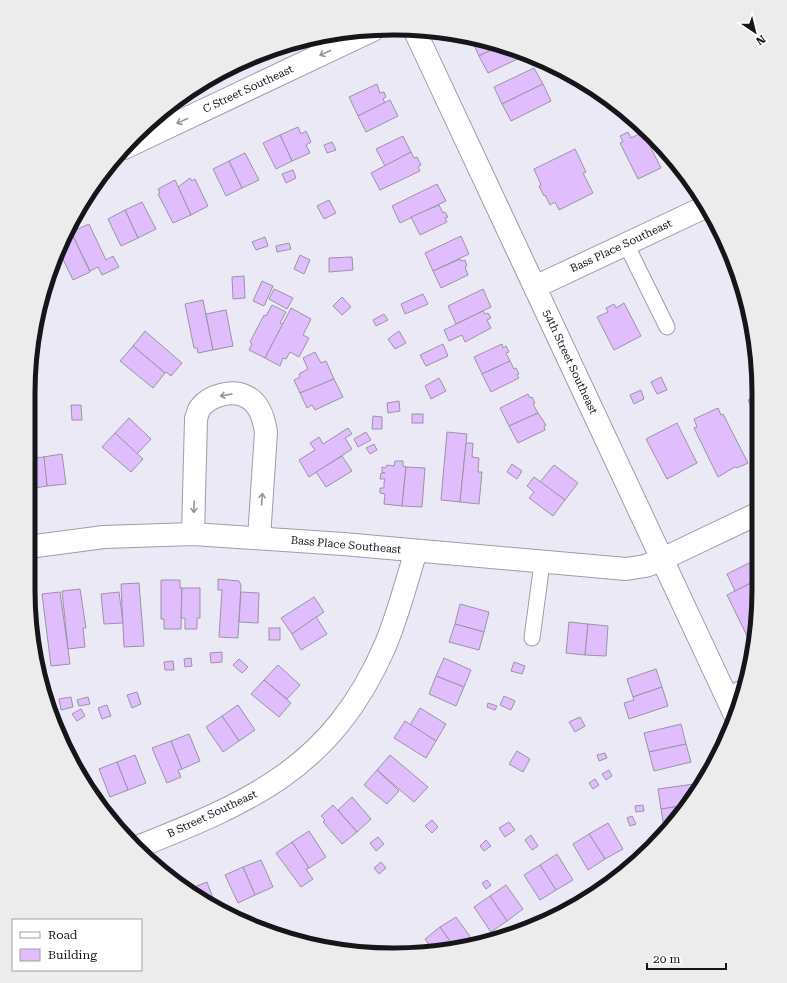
<svg xmlns="http://www.w3.org/2000/svg" width="787" height="983" font-family="'Roboto Serif',serif">
<rect width="100%" height="100%" fill="#ece9f7"/>
<!-- building -->
<g fill="#e0befe" stroke="#9a94a0">
<polygon points="471,38 488,41 501,45 479,56"/>
<polygon points="501,45 526,55 488,73 479,56"/>
<polygon points="534,68 543,84 502,104 494,87"/>
<polygon points="377,84 380,93 384,92 386,97 383,99 385,103 358,116 349,97"/>
<polygon points="543,84 551,101 511,121 502,104"/>
<polygon points="602,95 614,102 608,105"/>
<polygon points="390,100 398,116 366,132 358,116"/>
<polygon points="298,127 301,134 306,131 311,142 306,145 310,153 292,161 280,135"/>
<polygon points="628,132 631,138 643,132 661,168 638,179 620,143 623,142 620,136"/>
<polygon points="280,135 292,161 276,169 263,143"/>
<polygon points="403,136 411,152 385,166 376,149"/>
<polygon points="332,142 336,150 327,153 324,145"/>
<polygon points="575,149 586,172 583,173 593,193 559,210 555,202 550,205 545,195 544,196 539,186 541,185 534,169"/>
<polygon points="411,152 414,158 417,157 421,165 418,167 420,171 380,190 371,173"/>
<polygon points="245,153 259,180 242,188 229,161"/>
<polygon points="229,161 242,188 226,196 213,169"/>
<polygon points="293,170 296,178 286,183 282,174"/>
<polygon points="190,178 192,181 195,179 208,206 191,215 178,187"/>
<polygon points="175,180 191,215 173,223 158,194 160,193 158,189"/>
<polygon points="437,184 446,201 400,223 392,206"/>
<polygon points="329,200 336,213 324,219 317,206"/>
<polygon points="142,202 156,229 138,238 125,210"/>
<polygon points="439,205 443,213 445,212 448,217 445,218 447,222 420,235 411,217"/>
<polygon points="125,210 138,238 121,246 108,219"/>
<polygon points="89,224 106,260 113,256 119,267 102,275 98,267 90,271 71,232"/>
<polygon points="71,232 90,272 73,280 59,251 66,235"/>
<polygon points="461,236 469,254 433,271 425,253"/>
<polygon points="265,237 268,246 256,250 252,242"/>
<polygon points="289,243 291,249 277,252 276,246"/>
<polygon points="300,255 310,260 304,274 294,269"/>
<polygon points="352,257 353,270 329,272 329,258"/>
<polygon points="460,259 461,261 465,260 467,266 465,267 468,275 441,288 433,271"/>
<polygon points="244,276 245,298 233,299 232,277"/>
<polygon points="262,281 273,286 264,306 253,301"/>
<polygon points="274,289 293,298 287,309 269,299"/>
<polygon points="483,289 491,307 456,324 448,306"/>
<polygon points="423,294 428,304 405,314 401,304"/>
<polygon points="342,297 351,307 342,315 333,306"/>
<polygon points="203,300 213,350 198,353 197,348 194,348 185,304"/>
<polygon points="624,303 641,336 614,350 597,317 608,312 606,308 614,304 616,308"/>
<polygon points="272,305 286,312 280,323 283,324 265,358 249,350 252,344 250,342 263,317 264,315 266,316"/>
<polygon points="291,308 311,319 303,335 309,338 299,357 290,352 286,359 283,358 280,366 265,358"/>
<polygon points="226,310 233,346 213,350 206,314"/>
<polygon points="483,311 485,314 488,313 491,318 487,320 491,328 465,342 462,335 449,341 444,330"/>
<polygon points="384,314 388,320 376,326 373,320"/>
<polygon points="145,331 182,363 171,376 166,372 165,373 133,346"/>
<polygon points="399,331 406,343 395,349 388,339"/>
<polygon points="443,344 448,356 426,366 420,355"/>
<polygon points="502,344 503,348 506,346 509,352 506,353 510,361 482,374 474,357"/>
<polygon points="133,346 165,373 153,388 120,361"/>
<polygon points="315,352 321,363 326,361 334,379 300,393 294,380 300,377 299,374 308,369 303,358"/>
<polygon points="510,361 514,369 516,368 519,374 517,375 519,378 491,392 482,374"/>
<polygon points="661,377 667,390 657,394 651,382"/>
<polygon points="439,378 446,391 431,399 425,386"/>
<polygon points="334,379 343,397 315,410 312,405 307,408 300,393"/>
<polygon points="641,390 644,399 634,404 630,395"/>
<polygon points="528,394 530,398 532,397 535,403 533,404 538,413 509,426 500,408"/>
<polygon points="758,395 758,422 748,400"/>
<polygon points="399,401 400,411 388,413 387,403"/>
<polygon points="71,405 81,405 82,420 72,420"/>
<polygon points="718,408 721,415 723,414 748,463 737,468 736,467 733,468 718,477 694,428 697,427 694,419"/>
<polygon points="538,413 546,425 544,426 545,430 518,443 509,426"/>
<rect x="412" y="414" width="11" height="9"/>
<polygon points="373,416 382,417 382,429 372,429"/>
<polygon points="129,418 151,439 137,454 115,433"/>
<polygon points="677,423 697,463 667,479 646,439"/>
<polygon points="348,428 352,434 345,438 352,449 309,477 299,460 315,450 310,443 319,437 323,444"/>
<polygon points="366,432 371,440 358,447 354,439"/>
<polygon points="447,432 467,434 460,502 441,500"/>
<polygon points="115,433 143,459 131,472 102,447"/>
<polygon points="466,443 473,443 472,457 479,458 478,472 482,472 479,504 460,502"/>
<polygon points="374,444 377,450 370,454 366,448"/>
<polygon points="62,454 66,484 47,486 43,457"/>
<polygon points="342,456 352,471 326,487 316,472"/>
<polygon points="44,457 47,486 28,489 28,459"/>
<polygon points="395,461 403,461 403,466 406,467 402,506 384,504 385,494 380,493 380,488 384,488 384,482 385,479 380,479 381,473 385,473 382,472 382,467 385,468 387,465 394,466"/>
<polygon points="512,464 522,471 517,479 507,472"/>
<polygon points="554,465 578,483 565,500 540,482"/>
<polygon points="406,467 425,468 422,507 402,506"/>
<polygon points="534,477 565,500 553,516 529,498 534,492 527,486"/>
<polygon points="751,562 759,579 735,591 727,574"/>
<polygon points="218,579 239,581 241,585 238,638 219,637 222,590 218,590"/>
<polygon points="759,579 754,645 752,646 727,595"/>
<polygon points="161,580 180,580 180,588 182,588 181,629 164,629 164,619 161,619"/>
<polygon points="139,583 144,646 124,647 121,584"/>
<polygon points="182,588 200,588 200,618 197,618 197,629 185,629 185,618 181,618"/>
<polygon points="80,589 86,628 83,628 85,647 68,649 62,591"/>
<polygon points="60,592 70,664 51,666 42,594"/>
<polygon points="119,592 123,623 104,624 101,594"/>
<polygon points="241,592 259,593 258,623 239,622"/>
<polygon points="314,597 324,612 292,634 281,618"/>
<polygon points="460,604 489,612 484,632 455,624"/>
<polygon points="316,617 327,634 301,650 292,634"/>
<polygon points="569,622 588,624 585,655 566,653"/>
<polygon points="455,624 484,632 479,650 449,642"/>
<polygon points="588,624 608,626 606,656 585,655"/>
<rect x="269" y="628" width="11" height="12"/>
<polygon points="222,652 222,662 211,663 210,653"/>
<polygon points="191,658 192,666 185,667 184,659"/>
<polygon points="444,658 471,670 464,687 436,676"/>
<polygon points="239,659 248,667 242,673 233,665"/>
<polygon points="173,661 174,670 165,670 164,662"/>
<polygon points="514,662 525,666 522,674 511,671"/>
<polygon points="278,665 300,685 287,699 264,680"/>
<polygon points="656,669 662,687 633,697 627,679"/>
<polygon points="436,676 464,687 456,706 429,694"/>
<polygon points="264,680 291,703 279,717 251,694"/>
<polygon points="662,687 668,706 629,719 624,703 634,700 633,697"/>
<polygon points="137,692 141,704 132,708 127,695"/>
<polygon points="504,696 515,701 511,710 500,705"/>
<polygon points="71,697 73,707 61,710 59,699"/>
<polygon points="88,697 90,704 79,706 77,700"/>
<polygon points="488,703 497,706 495,710 487,707"/>
<polygon points="107,705 111,716 102,719 98,708"/>
<polygon points="238,705 255,730 239,741 222,716"/>
<polygon points="420,708 446,724 436,741 410,725"/>
<polygon points="81,709 85,716 77,721 72,714"/>
<polygon points="222,716 239,741 223,752 206,727"/>
<polygon points="580,717 585,726 575,732 569,722"/>
<polygon points="405,721 436,741 426,758 394,738"/>
<polygon points="681,724 686,744 649,752 644,733"/>
<polygon points="189,734 200,761 182,769 171,741"/>
<polygon points="171,741 182,769 178,770 181,777 167,783 152,748"/>
<polygon points="686,744 691,762 654,771 649,752"/>
<polygon points="517,751 530,759 523,772 509,764"/>
<polygon points="605,753 607,758 599,761 597,755"/>
<polygon points="135,755 146,783 128,790 117,762"/>
<polygon points="390,755 428,787 414,802 377,770"/>
<polygon points="117,762 128,790 110,797 99,769"/>
<polygon points="377,770 399,791 387,804 364,785"/>
<polygon points="609,770 612,776 606,780 602,774"/>
<polygon points="595,779 599,785 593,789 589,783"/>
<polygon points="694,784 695,792 688,805 661,809 658,789"/>
<polygon points="352,797 371,819 357,832 338,810"/>
<polygon points="333,805 357,832 342,844 323,822 325,820 321,816"/>
<polygon points="643,805 644,811 636,812 635,806"/>
<polygon points="688,805 669,827 664,828 661,809"/>
<polygon points="632,816 636,824 630,826 627,818"/>
<polygon points="432,820 438,827 432,833 425,826"/>
<polygon points="509,822 515,830 505,837 499,828"/>
<polygon points="608,823 623,849 605,859 589,834"/>
<polygon points="309,831 326,857 309,868 292,842"/>
<polygon points="589,834 605,859 588,870 573,844"/>
<polygon points="531,835 538,846 532,850 525,840"/>
<polygon points="378,837 384,844 376,851 370,843"/>
<polygon points="486,840 491,846 484,851 480,846"/>
<polygon points="292,842 309,868 306,869 313,879 301,887 276,853"/>
<polygon points="557,854 573,880 556,890 540,865"/>
<polygon points="261,860 273,887 255,895 243,867"/>
<polygon points="381,862 386,868 379,874 374,868"/>
<polygon points="540,865 556,890 540,900 524,875"/>
<polygon points="243,867 255,895 238,903 225,875"/>
<polygon points="487,880 491,885 486,889 482,883"/>
<polygon points="207,882 217,909 211,906 189,889"/>
<polygon points="506,885 523,909 507,921 490,896"/>
<polygon points="490,896 507,921 491,932 474,907"/>
<polygon points="456,917 474,942 470,945 454,947 440,927"/>
<polygon points="440,927 454,947 433,950 425,939"/>
<polygon points="386,947 391,955 376,953"/>
</g>
<g fill="none" stroke-linecap="round" stroke-linejoin="round">
<!-- service casing -->
<g stroke="#9e9ca9" stroke-width="17">
<g id="service">
<polyline points="626,244 667,327"/>
<polyline points="532,638 542,563"/>
<polyline points="725,696 744,687"/>
</g>
</g>
<!-- minor casing -->
<g stroke="#9e9ca9" stroke-width="24">
<g id="minor">
<polyline points="414,29 735,715"/>
<polyline points="124,148 373,30"/>
<polyline points="535,287 707,206"/>
<path d="M193 534 196 419C197 416 198 411 200 408 210 395 233 389 247 397 259 403 264 419 266 432L259 538"/>
<polyline points="28,547 104,537 193,534 343,544 626,569 645,566 654,563 759,513"/>
<path d="M135 848C251 802 332 768 385 646 398 615 406 583 416 551"/>
</g>
</g>
<!-- service -->
<use href="#service" stroke="#fff" stroke-width="15"/>
<!-- minor -->
<use href="#minor" stroke="#fff" stroke-width="22"/>
</g>
<!-- one-way arrows -->
<defs><path id="oneway-shaft" d="M-6 0H5M1.5-3L5.5 0L1.5 3" fill="none" stroke-width="1.6" stroke-linecap="round" stroke-linejoin="round"/></defs>
<g stroke="#969698">
<use href="#oneway-shaft" transform="translate(325 53) rotate(155)"/>
<use href="#oneway-shaft" transform="translate(182 121) rotate(155)"/>
<use href="#oneway-shaft" transform="translate(226 395) rotate(170)"/>
<use href="#oneway-shaft" transform="translate(262 499) rotate(-86)"/>
<use href="#oneway-shaft" transform="translate(194 507) rotate(92)"/>
</g>
<g text-anchor="middle" dominant-baseline="central" stroke-width="3" stroke-linejoin="round" paint-order="stroke">
<!-- street labels -->
<g font-size="11" fill="#16151a" stroke="#fff">
<text transform="translate(248 89) rotate(-25)">C Street Southeast</text>
<text transform="translate(621 246) rotate(-25)">Bass Place Southeast</text>
<text transform="translate(570 362) rotate(65)">54th Street Southeast</text>
<text transform="translate(346 545) rotate(5)">Bass Place Southeast</text>
<text transform="translate(212 814) rotate(-25)">B Street Southeast</text>
</g>
</g>
<!-- crop -->
<path d="M0 0H787V983H0ZM393 35H394A358 358 0 0 1 752 393V590A358 358 0 0 1 394 948H393A358 358 0 0 1 35 590V393A358 358 0 0 1 393 35Z" fill="#ececed" fill-rule="evenodd"/>
<path fill="none" stroke="#16151a" stroke-width="5" d="M393 35H394A358 358 0 0 1 752 393V590A358 358 0 0 1 394 948H393A358 358 0 0 1 35 590V393A358 358 0 0 1 393 35Z"/>
<!-- legend -->
<rect x="12" y="919" width="130" height="52" fill="#ffffff" stroke="#a2a1a3"/>
<rect x="20" y="932" width="20" height="6" fill="#ffffff" stroke="#a2a1a3"/>
<text x="48" y="939" font-size="12" fill="#16151a">Road</text>
<rect x="20" y="949" width="20" height="12" fill="#e0befe" stroke="#a2a1a3"/>
<text x="48" y="959" font-size="12" fill="#16151a">Building</text>
<!-- north arrow -->
<g transform="translate(755 32) rotate(145)" stroke="#ffffff" stroke-width="3" paint-order="stroke">
<path d="M0-3L7 15L0 10L-7 15Z" fill="#16151a"/>
<text y="-6" font-size="11" font-weight="bold" text-anchor="middle" fill="#16151a">N</text>
</g>
<!-- scale -->
<path d="M647 963v6h79v-6" fill="none" stroke="#16151a" stroke-width="2"/>
<text x="653" y="963" font-size="12" fill="#16151a" stroke="#ffffff" stroke-width="3" paint-order="stroke">20 m</text>
</svg>
